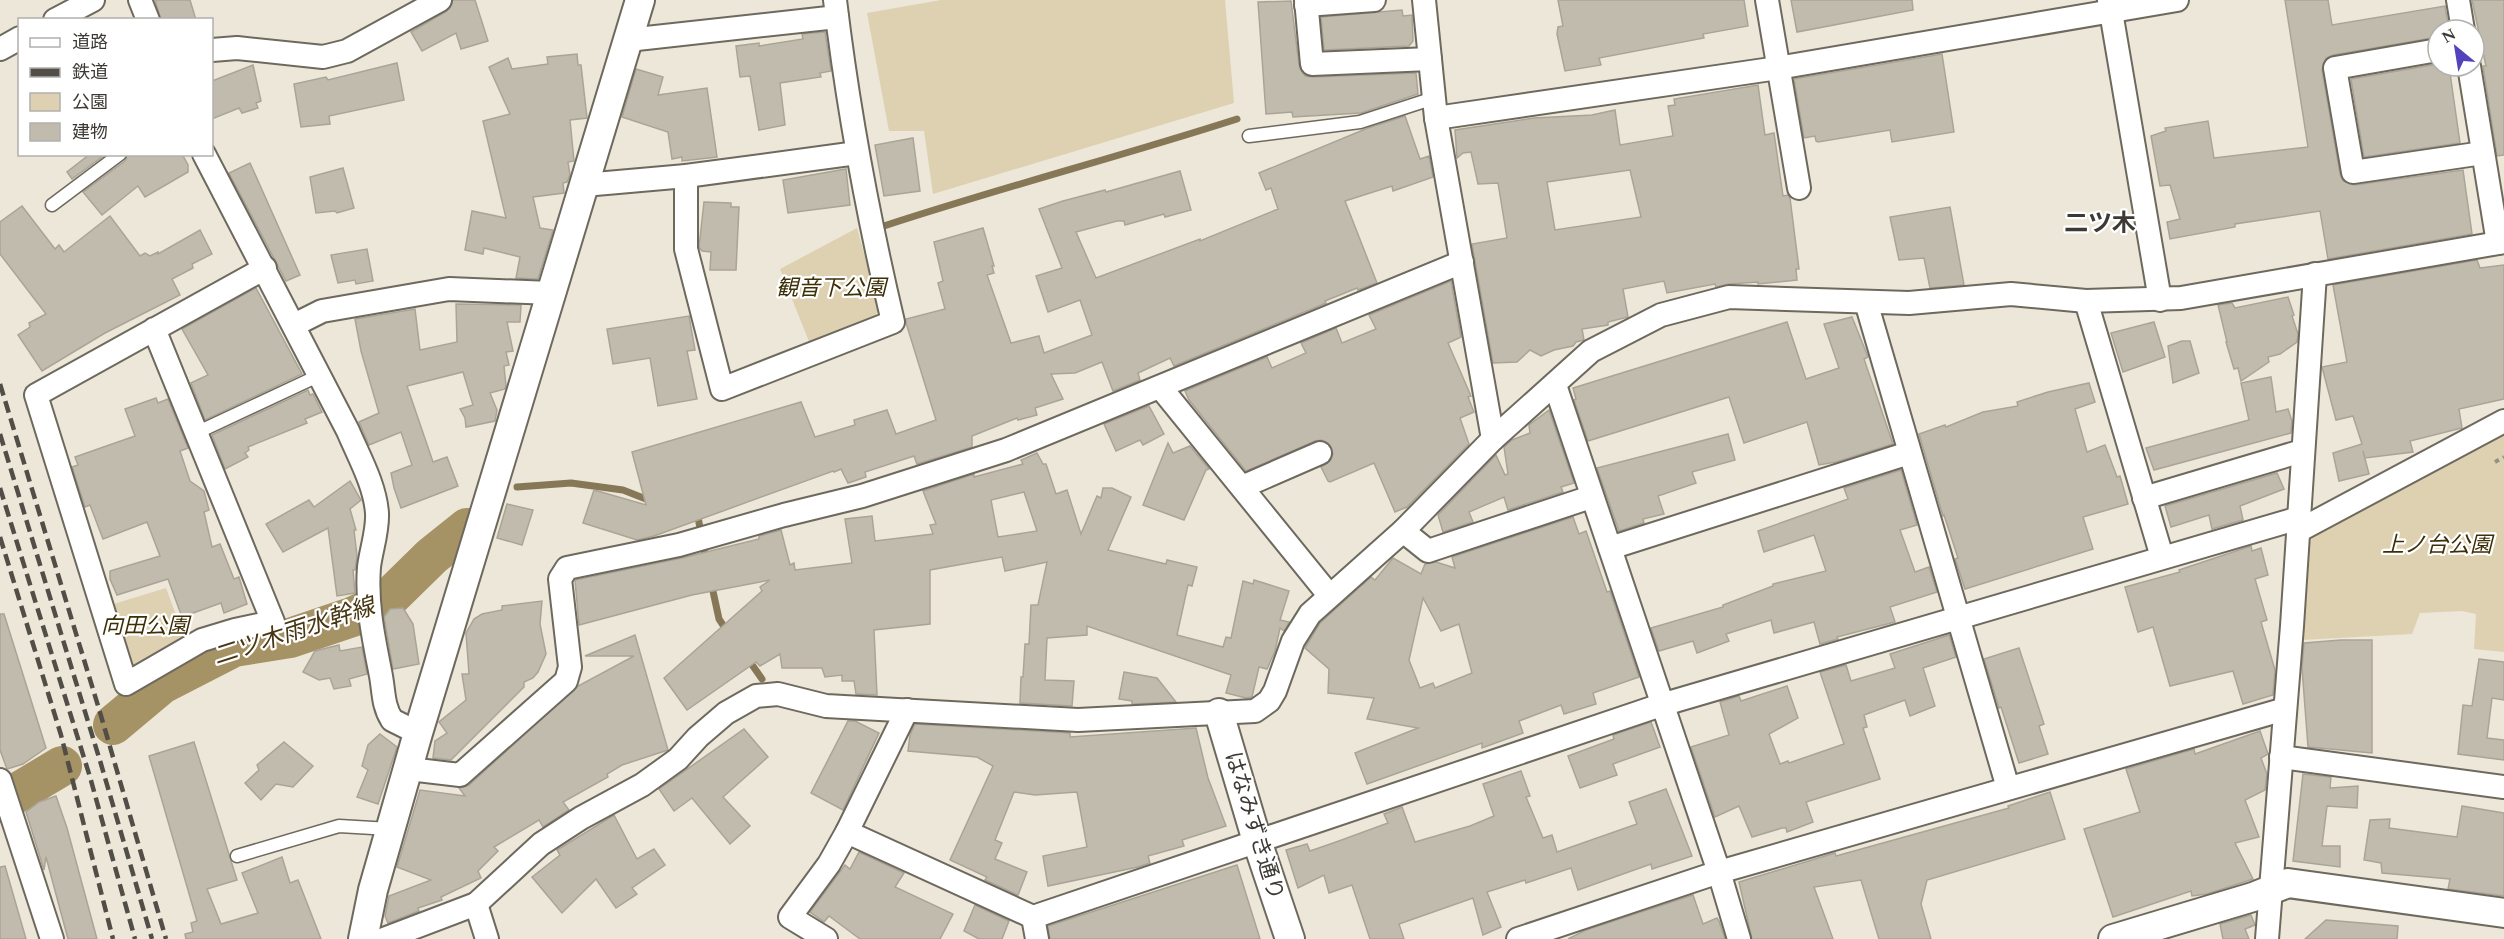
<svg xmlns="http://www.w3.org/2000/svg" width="2504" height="939" font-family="Spectral,'Noto Sans JP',serif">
<rect width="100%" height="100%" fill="#ede7d9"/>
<!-- green -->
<g fill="#ded1b1">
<polygon points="941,0 1225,0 1234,103 933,194 924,131 889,131 867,13"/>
<polygon points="857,228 879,308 875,317 810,344 780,269"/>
<polygon points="2504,429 2504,652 2474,649 2476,614 2462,611 2420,613 2412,634 2302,640 2308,545 2314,535"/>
<polygon points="166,588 185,639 134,668 124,664 107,606"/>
</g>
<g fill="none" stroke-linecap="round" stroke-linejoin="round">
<!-- stream -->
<g stroke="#867857" stroke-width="7">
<path d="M881 227C999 188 1119 157 1237 119"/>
<polyline points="517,487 571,483 623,490 651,501"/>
<polyline points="697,512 706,560"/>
<polyline points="711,582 719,619 727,631"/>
<polyline points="748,659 762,679"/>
</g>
<!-- river -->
<g stroke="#a59265" stroke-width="40">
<polyline points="113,725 162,684 234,647 290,638 352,617 385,602 432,556 467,528"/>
<polyline points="0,803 62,766"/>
</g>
</g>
<!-- building -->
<g fill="#c1bbad" stroke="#aaa497" stroke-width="1.5" fill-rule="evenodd">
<polygon points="155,0 190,0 196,20 161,20"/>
<polygon points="453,0 475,0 488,41 461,49 456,33 422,51 411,32 447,11"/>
<polygon points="1558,0 1744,0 1748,26 1703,34 1704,38 1599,58 1601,65 1565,71 1557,34 1558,27 1563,26"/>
<polygon points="1791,0 1912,0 1913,10 1797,32"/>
<polygon points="2285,0 2328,0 2332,25 2445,6 2449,30 2437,30 2438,37 2333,55 2326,58 2322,70 2340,174 2343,181 2355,185 2463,170 2472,234 2328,259 2320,211 2235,224 2235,227 2170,239 2167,222 2180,219 2170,185 2160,186 2151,136 2166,131 2165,128 2208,121 2214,158 2308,147"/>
<polygon points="2472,0 2504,0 2504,155 2497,156 2483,66 2486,66"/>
<polygon points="1291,1 1299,65 1305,76 1313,77 1416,73 1418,94 1361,113 1293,117 1292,112 1266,114 1258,2"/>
<polygon points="1402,10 1403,16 1412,15 1413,41 1409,46 1324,50 1321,17"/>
<polygon points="825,32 831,71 820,73 821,77 780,83 785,125 759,130 750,76 740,77 736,46 759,43 759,46 803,39 802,34"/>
<polygon points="577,54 578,65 581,65 587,118 570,120 574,161 568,162 570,175 567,182 563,183 564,193 533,197 540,228 553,230 538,279 516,278 520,257 484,248 483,254 465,250 472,211 506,218 483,121 510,114 489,67 508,58 512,69 548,64 547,57"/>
<polygon points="1942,54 1954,132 1892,142 1890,130 1818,142 1816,141 1815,136 1804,138 1794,79"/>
<polygon points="397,63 404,100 329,116 330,124 301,127 294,84 326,77 328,80"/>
<polygon points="2438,64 2438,66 2449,66 2460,143 2364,157 2351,79"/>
<polygon points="253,65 261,101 256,103 258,108 242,113 239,108 212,119 212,81"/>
<polygon points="636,69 663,77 658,95 707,88 717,157 682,161 682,157 672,159 668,132 622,117"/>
<path d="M1758 85 1765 135 1774 133 1783 196 1788 195 1790 198 1799 269H1796L1797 280 1758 284V282L1729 284 1716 287 1715 284 1667 293 1664 281 1623 289 1628 317 1608 322V325L1582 329 1584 340 1576 342 1573 346 1554 350 1541 356 1530 350 1517 362 1493 363 1472 244 1507 238 1498 183 1478 184 1471 152 1463 153 1457 158 1455 130 1534 118 1592 115 1615 110 1620 145 1673 136 1668 106 1675 105 1674 99ZM1630 170 1641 217 1555 230 1547 182Z"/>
<polygon points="1405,116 1420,159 1429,156 1433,177 1393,191 1392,186 1345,201 1377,283 1358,290 1357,288 1325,301 1326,303 1174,366 1170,358 1138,373 1140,380 1113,391 1102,362 1075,373 1051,374 1063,399 1035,408 1037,415 1018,420 1017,418 972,436 972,447 917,464 914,456 865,472 866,477 848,483 841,469 834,472 833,471 654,536 637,540 583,523 594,490 646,505 632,452 801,402 815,437 855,425 854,420 887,410 896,434 936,420 906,323 906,319 945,309 938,283 943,281 934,242 983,228 994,266 992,266 994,273 987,275 1011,343 1039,336 1044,353 1092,335 1080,300 1048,312 1036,276 1062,268 1039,209 1063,201 1105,190 1106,192 1180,171 1191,210 1165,217 1164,214 1125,225 1124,221 1117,221 1076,232 1096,278 1200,239 1200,241 1278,209 1271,188 1266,190 1259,173 1368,128"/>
<polygon points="913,138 920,191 884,196 875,145"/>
<polygon points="90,154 106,154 72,179 67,172"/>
<polygon points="128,154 182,154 188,165 188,172 145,197 138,186 102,215 83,192 125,161"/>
<polygon points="250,163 300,275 286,281 229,173"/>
<polygon points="343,168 354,208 337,213 335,211 316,213 310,177"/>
<polygon points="846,169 850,205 788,213 783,180"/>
<polygon points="704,202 731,203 731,207 739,207 736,270 710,270 711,252 702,251 699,247"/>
<polygon points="22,206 55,249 59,245 64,252 110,216 140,256 145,253 150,256 158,252 158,254 200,230 212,254 192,264 193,268 172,279 180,295 105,333 42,371 18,335 30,327 29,323 46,314 0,254 0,222"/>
<polygon points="1950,207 1964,285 1930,288 1924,258 1899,260 1890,217"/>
<polygon points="367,249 373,281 356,284 355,280 338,283 331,255"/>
<polygon points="2477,260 2480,268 2504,265 2504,399 2459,409 2462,428 2410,441 2413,452 2365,458 2363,451 2369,474 2339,481 2333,453 2362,444 2353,416 2336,420 2322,367 2347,362 2333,285"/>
<polygon points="1451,281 1461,337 1448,343 1471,396 1468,397 1474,412 1460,418 1469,444 1407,507 1395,512 1374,463 1330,482 1328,481 1321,467 1330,461 1333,454 1328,443 1322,440 1315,441 1246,471 1189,400 1185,391 1267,357 1272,368 1306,353 1301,343 1336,328 1342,343 1376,329 1369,315"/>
<polygon points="256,288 302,374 205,420 191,383 208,375 182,329"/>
<polygon points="2288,297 2294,315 2292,316 2298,334 2297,342 2280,354 2268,357 2269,362 2241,381 2238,368 2234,369 2226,342 2227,342 2218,305 2232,303 2235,308"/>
<polygon points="456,304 521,305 520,322 507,322 513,351 506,352 509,365 504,366 506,386 505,389 490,393 497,410 495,421 466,427 465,418 460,409 473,405 463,372 407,386 433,462 447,457 458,486 401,508 394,488 391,473 412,465 401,432 369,445 359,422 379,413 361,351 355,319 415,309 420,350 457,342"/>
<polygon points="689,316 695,350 687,351 697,399 658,406 650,358 613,364 607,329"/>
<polygon points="1852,317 1868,357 1864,359 1893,444 1836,462 1819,465 1807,422 1744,443 1729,397 1588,441 1574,400 1576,399 1573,388 1787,322 1806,379 1839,368 1824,324"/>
<polygon points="2154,322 2165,357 2123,372 2111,333"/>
<polygon points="2182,341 2190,341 2199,373 2173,383 2168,346"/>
<polygon points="2271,377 2276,412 2288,409 2292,421 2291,433 2154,470 2146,448 2249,420 2241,383"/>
<polygon points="2089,383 2095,402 2075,409 2087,452 2105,445 2117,477 2120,476 2128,504 2083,517 2093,549 1965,589 1955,559 1958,558 1944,515 1943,516 1919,434 1945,425 1946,427 1983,412 2018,406 2017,402 2048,392"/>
<polygon points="308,390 310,395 313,394 322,412 305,419 307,423 248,447 249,450 245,453 248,457 225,469 212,435"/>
<polygon points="156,398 158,403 168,399 188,448 180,451 190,481 204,491 209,510 204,512 212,547 220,544 234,579 239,577 247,604 224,613 221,603 182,617 168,579 117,595 110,579 110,571 160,556 147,522 103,539 90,505 85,507 72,467 78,465 75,457 135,436 125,409"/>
<polygon points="1149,406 1164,434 1143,445 1140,440 1116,451 1104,424"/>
<polygon points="1549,410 1574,483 1561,487 1563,492 1508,510 1504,497 1469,512 1473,522 1443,532 1438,515 1496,455 1505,475 1508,474 1504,447 1512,440 1530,433 1529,425"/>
<polygon points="1728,434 1735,460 1692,472 1696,483 1658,496 1664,514 1643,519 1644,523 1619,531 1597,468"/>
<polygon points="1168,443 1173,453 1190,446 1209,469 1206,470 1184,520 1143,505"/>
<path d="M1037 453 1043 464H1046L1056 494 1067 490 1081 534 1097 496 1101 498 1103 488H1112L1131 497 1108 550 1166 564 1167 560 1197 567 1192 586 1188 585 1177 635 1223 647 1226 637 1231 638 1243 581 1253 584 1254 580 1289 591 1280 620 1289 622 1284 631 1280 628 1275 651 1267 669 1259 667 1252 697 1246 698 1226 693 1231 675 1087 626V635L1047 638 1045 680 1074 681 1072 706 1020 703 1021 677H1023L1025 644H1029L1031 605H1038L1047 562 1005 571 1002 557 930 570V624L874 630 877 695 856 694 854 681H842V675L825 677 822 668H782L780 654 760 666 756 662 687 710 664 678 762 591 760 587 770 580 692 595 579 625 575 580 682 558 759 539V536L781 530 790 565 794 563 795 570 852 563 845 519 872 516 875 541 933 534 930 525 936 524 923 491 974 474V477L1023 464 1021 460ZM1024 492 1037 531 998 537 991 500Z"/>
<polygon points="1901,470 1917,525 1900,530 1915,572 1929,567 1937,592 1890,607 1895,622 1837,637 1838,639 1820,644 1814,622 1774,633 1771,620 1726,634 1729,641 1697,653 1693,641 1659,651 1651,628 1723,607 1723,605 1773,586 1773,584 1826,571 1814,535 1764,552 1758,531 1848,499 1844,488"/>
<polygon points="2277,473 2284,489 2240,506 2243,520 2212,529 2209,515 2171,527 2165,506"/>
<polygon points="350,481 361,500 350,509 356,530 354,530 357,556 355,570 353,570 355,593 337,596 328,528 283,552 266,524 309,500 314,507"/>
<polygon points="507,504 533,510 522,545 497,538"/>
<path d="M1573 517 1579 534 1586 531 1607 592 1610 591 1639 677 1593 693 1596 704 1564 714 1561 705 1519 721 1523 733 1482 748V743L1367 784 1355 753 1418 728 1367 719 1374 698 1328 693 1329 669 1305 648 1320 623 1371 577 1375 580 1393 558 1421 574 1425 564 1436 562 1455 568 1452 557ZM1423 598 1441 631 1459 624 1472 673 1435 688 1433 683 1420 688 1409 660Z"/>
<polygon points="2251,546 2252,551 2261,548 2268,575 2255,579 2267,620 2261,622 2275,670 2273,695 2243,704 2233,671 2170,686 2153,627 2138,632 2125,587 2180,572 2179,570"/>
<polygon points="542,601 540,624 546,654 538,672 533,678 524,682 524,687 451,760 433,758 435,741 447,733 439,722 466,700 462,674 469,674 466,633 474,619 482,614 502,610 502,606"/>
<polygon points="403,608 413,624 419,664 393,669 384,617 390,609"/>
<polygon points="0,614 4,614 46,748 23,764 7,769 0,750"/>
<polygon points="635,635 668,750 622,765 607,774 608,777 563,802 569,810 543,827 539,820 494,847 498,851 478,871 481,878 441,897 442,900 418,908 419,911 388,923 385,916 389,896 431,880 397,867 420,790 465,796 459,788 469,785 578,686 634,656 585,656"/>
<polygon points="1949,635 1956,657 1923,668 1935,706 1910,716 1905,700 1864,715 1867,727 1863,728 1880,779 1806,802 1813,822 1787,832 1786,828 1782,828 1752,837 1739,806 1715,817 1691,747 1729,735 1720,702 1739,696 1741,701 1787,686 1798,718 1769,734 1780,764 1788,761 1789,763 1844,744 1820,672 1846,665 1851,681 1895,668 1890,654"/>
<polygon points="2341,640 2372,640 2372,753 2308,747 2302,668 2304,643"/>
<polygon points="339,645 340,651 362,647 367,674 349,679 351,686 334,689 330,678 319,680 303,672 315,651"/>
<polygon points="2019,648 2044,724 2039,726 2048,754 2019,763 2001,707 1999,708 1984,659"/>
<polygon points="2479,659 2504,662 2504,700 2492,698 2487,738 2504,740 2504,760 2458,754 2463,705 2472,706"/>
<polygon points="1124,672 1157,678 1176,702 1132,704 1132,701 1119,699"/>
<polygon points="848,721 855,721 879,733 843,810 811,793"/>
<polygon points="1651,722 1660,747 1613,764 1617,775 1580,788 1568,756 1614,739 1613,735"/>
<polygon points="915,724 1070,733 1070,737 1196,728 1208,778 1226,826 1182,840 1184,846 1148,856 1150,863 1138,867 1048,886 1043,856 1087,847 1077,792 1035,795 1014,792 995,840 1002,843 995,859 1027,872 1018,895 985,880 987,877 950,860 993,766 977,757 908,751 910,735"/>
<polygon points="744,729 768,757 723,797 750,826 730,844 692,798 674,811 659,789"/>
<polygon points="2260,731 2268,754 2261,758 2267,774 2265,790 2245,800 2259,837 2235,843 2253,879 2207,894 2192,896 2191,891 2113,917 2084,829 2140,812 2126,769 2194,749 2195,754"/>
<polygon points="380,734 397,747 378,804 357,797 368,770 362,766 368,745"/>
<polygon points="194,742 237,880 207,889 221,924 258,913 242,873 282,857 290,883 298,880 321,939 186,939 185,934 193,932 191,923 197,921 149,756"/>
<polygon points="284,742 313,766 293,787 276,784 261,800 245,783 259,770 257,765"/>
<polygon points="1521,771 1530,796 1526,797 1543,838 1552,835 1557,852 1637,824 1629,802 1666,789 1692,856 1652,869 1651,864 1578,890 1571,868 1526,883 1525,880 1487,892 1501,927 1483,935 1473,898 1399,924 1404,939 1370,939 1352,885 1329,893 1324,875 1298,888 1286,850 1307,844 1310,851 1336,842 1388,823 1384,814 1402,807 1415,842 1470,826 1494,816 1483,784"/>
<polygon points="2303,774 2331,777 2330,788 2358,786 2357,808 2327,806 2322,846 2340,846 2340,867 2293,861"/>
<polygon points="2050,792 2065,839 1927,880 1921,904 1931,939 1879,939 1861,880 1814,887 1833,939 1752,939 1739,882 1835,853 1836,856 2009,808 2008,806"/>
<polygon points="56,796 67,828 97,939 68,939 46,857 44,870 26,812 39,802"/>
<polygon points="2462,806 2504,813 2504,896 2448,889 2450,879 2382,873 2381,863 2364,860 2370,820 2390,819 2389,828 2457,837"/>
<polygon points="614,815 637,859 654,849 665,865 632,888 637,894 616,908 596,879 562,913 532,877 560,855 557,850"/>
<polygon points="859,852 904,873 895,887 953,914 940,939 860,939 829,916 824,922 810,912 845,865 850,869"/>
<polygon points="1237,865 1260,939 1050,939 1048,926"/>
<polygon points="5,866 26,939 0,939 0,867"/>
<polygon points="1693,895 1703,924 1717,918 1719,921 1725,939 1568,939 1586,930"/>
<polygon points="975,905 1009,921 1002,939 979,939 964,931"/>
<polygon points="2251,915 2255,925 2245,929 2249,939 2223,939 2220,924"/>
<polygon points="2326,920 2398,926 2397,939 2305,939"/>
</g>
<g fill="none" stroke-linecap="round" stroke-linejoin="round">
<!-- service casing -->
<g stroke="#6e695d" stroke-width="15">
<g id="service">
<polyline points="1249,136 1360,122 1434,98"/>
<polyline points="52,205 120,154"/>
<polyline points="196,433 320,375"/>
<polyline points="237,856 339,826 390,829"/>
</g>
</g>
<!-- minor casing -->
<g stroke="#6e695d" stroke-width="26">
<g id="minor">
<polyline points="140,0 148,20"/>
<polyline points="1306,0 1312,64 1430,59"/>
<polyline points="1424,0 1436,118 1493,439"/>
<polyline points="1767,0 1799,188"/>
<polyline points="2109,0 2160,300"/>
<polyline points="2458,0 2463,30"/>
<polyline points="1306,5 1374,0"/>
<polyline points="55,20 93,0"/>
<polyline points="628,40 837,17"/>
<polyline points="0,49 20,38"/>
<polyline points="212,50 237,48 323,57 347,51 440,0"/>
<polyline points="2438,50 2335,68 2353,172 2483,153"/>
<polyline points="2469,66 2498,243"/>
<polyline points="1436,118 1778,68 2177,0"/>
<path d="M204 154 348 431C359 457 375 485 377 513 378 531 371 550 369 567 366 605 374 640 381 676 384 693 383 706 392 720L418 733"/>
<path d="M686 176V249L722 389 893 322C868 216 848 109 835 0"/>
<polyline points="584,185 686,176 857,153"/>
<polyline points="2086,301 2162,557"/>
<polyline points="1866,302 2008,788"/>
<polyline points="294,325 322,311 449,289 551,293"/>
<polyline points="154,329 273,622 235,630 202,640 126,684 36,395 265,268"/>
<polyline points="1555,385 1719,872 1739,939"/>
<polyline points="1161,388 1329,595"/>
<polyline points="1242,487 1320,453"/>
<polyline points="2144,498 2302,451"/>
<polyline points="1403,531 1428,551 1591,497"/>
<polyline points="2298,531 2504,421"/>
<polyline points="1610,548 1909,453"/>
<polyline points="907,710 847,832 1033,917 1661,705 2299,518"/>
<polyline points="2281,757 2504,787"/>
<polyline points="409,769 460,775 566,681 570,667 560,579 567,568 679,545 784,515 862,496 1006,450 1462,262"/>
<polyline points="0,780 52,939"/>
<polyline points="476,904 487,939"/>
<polyline points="1033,917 1037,939"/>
<polyline points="384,939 476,904 541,844 581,818 642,785 678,759 698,737 726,713 756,696 778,694 826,706 1078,720 1255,711 1269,701 1275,691 1293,641 1310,614 1403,531 1493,439 1591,351 1661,315 1729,297 1909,303 2011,294 2086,301 2181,298 2504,242"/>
<polyline points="826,939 790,917 829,864 847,832"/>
<polyline points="1518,939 1719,872 2285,709"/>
<polyline points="2267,939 2292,626 2315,274"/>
</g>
</g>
<!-- tertiary casing -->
<g stroke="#6e695d" stroke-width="32">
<g id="tertiary">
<polyline points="1219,713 1257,841 1290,939"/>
<polyline points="363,939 373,890 418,733 640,0"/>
<polyline points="2113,939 2253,897 2288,883 2504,913"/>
</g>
</g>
<!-- path -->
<g stroke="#959187" stroke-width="4" stroke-dasharray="4.5 4.5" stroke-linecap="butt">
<polyline points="2495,462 2504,457"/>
<polyline points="294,624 349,605"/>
</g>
<!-- service -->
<use href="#service" stroke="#fff" stroke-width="12"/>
<!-- minor -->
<use href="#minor" stroke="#fff" stroke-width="22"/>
<!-- tertiary -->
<use href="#tertiary" stroke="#fff" stroke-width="28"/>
<!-- rail -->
<g stroke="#514d47" stroke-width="4.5" stroke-dasharray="12 6" stroke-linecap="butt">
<polyline points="0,384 99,709 166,939"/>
<polyline points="0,434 101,764 152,939"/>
<polyline points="0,488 90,777 135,939"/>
<polyline points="0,537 61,735 113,939"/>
</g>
</g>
<g text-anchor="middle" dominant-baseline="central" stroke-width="4.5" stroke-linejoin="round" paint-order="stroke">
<!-- park labels -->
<g font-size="22" font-style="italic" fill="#3c2e06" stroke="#fff">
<text x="831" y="288">観音下公園</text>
<text x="2437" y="545">上ノ台公園</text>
<text x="145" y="626">向田公園</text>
</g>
<!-- street labels -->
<g font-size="22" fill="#3d3a35" stroke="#fff">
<text transform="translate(1254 826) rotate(73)">はなみずき通り</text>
</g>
<!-- neighbourhood labels -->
<g font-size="24" font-weight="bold" fill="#3d3a35" stroke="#fff">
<text x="2100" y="224">二ツ木</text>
</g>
<!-- water labels -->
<g font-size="24" font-style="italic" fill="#473813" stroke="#fff">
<text transform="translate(294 632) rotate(-18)">二ツ木雨水幹線</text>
</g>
</g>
<!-- legend -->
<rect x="18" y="18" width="195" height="138" fill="#ffffff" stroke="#b1b0ae" stroke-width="1.5"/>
<rect x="30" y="38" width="30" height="9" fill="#ffffff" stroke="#b1b0ae" stroke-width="1.5"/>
<text x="72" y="48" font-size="18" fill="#3d3a35">道路</text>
<rect x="30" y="68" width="30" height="9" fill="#514d47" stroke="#b1b0ae" stroke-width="1.5"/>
<text x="72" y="78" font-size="18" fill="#3d3a35">鉄道</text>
<rect x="30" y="93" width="30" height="18" fill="#ded1b1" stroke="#b1b0ae" stroke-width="1.5"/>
<text x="72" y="108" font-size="18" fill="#3d3a35">公園</text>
<rect x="30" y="123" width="30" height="18" fill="#c1bbad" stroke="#b1b0ae" stroke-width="1.5"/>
<text x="72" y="138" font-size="18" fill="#3d3a35">建物</text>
<!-- north arrow -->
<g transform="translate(2456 48) rotate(330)"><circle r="28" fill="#ffffff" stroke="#b1b0ae" stroke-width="1.5"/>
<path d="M0-4.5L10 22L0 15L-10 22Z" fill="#5343ba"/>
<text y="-9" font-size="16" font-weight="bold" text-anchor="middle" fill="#3d3a35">N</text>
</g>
</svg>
